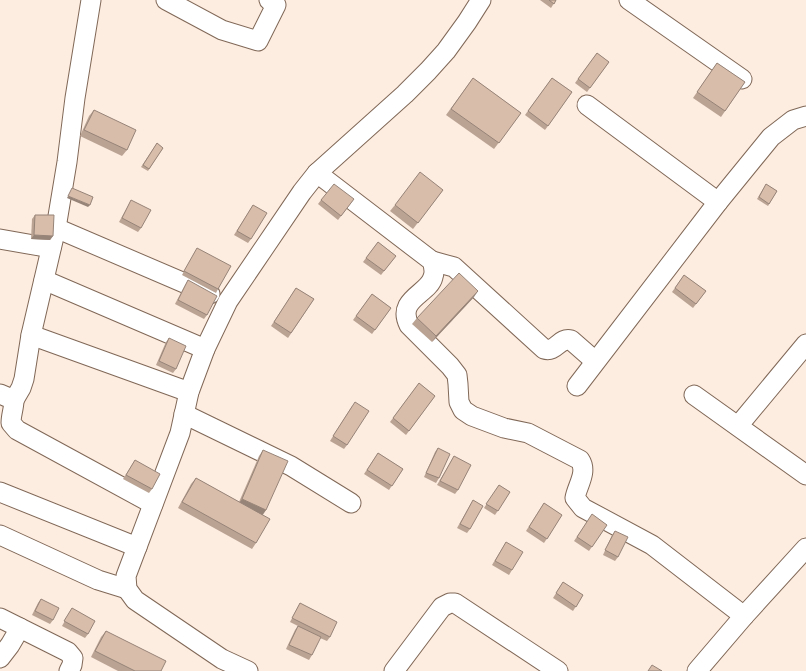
<svg xmlns="http://www.w3.org/2000/svg" width="806" height="671" font-family="'Titillium Web',sans-serif">
<rect width="100%" height="100%" fill="#fdece0"/>
<g fill="none" stroke-linecap="round" stroke-linejoin="round">
<!-- minor casing -->
<g stroke="#806857" stroke-width="21">
<g id="minor">
<polyline points="166,0 222,30 258,41 276,5 269,0"/>
<polyline points="629,0 742,79"/>
<polyline points="587,105 718,202"/>
<path d="M317 173 432 261C434 267 435 272 433 277 429 294 396 299 409 325L450 366 457 375 458 384 459 402 463 410 472 416 504 428 528 433 580 460C588 472 577 486 575 498L583 508 652 545 744 616"/>
<polyline points="56,228 210,294"/>
<polyline points="0,239 51,248"/>
<path d="M432 261 454 267 544 349C556 353 559 337 571 340L595 361"/>
<polyline points="44,280 205,349"/>
<polyline points="31,335 189,392"/>
<polyline points="577,386 718,202 771,137 793,120 806,116"/>
<path d="M0 394 14 400C14 408 11 415 11 423L17 430 153 504"/>
<polyline points="694,395 806,475"/>
<polyline points="14,400 21,388 24,379 31,335 56,228 67,162 75,98 91,0"/>
<polyline points="184,414 291,466 351,503"/>
<polyline points="738,426 806,344"/>
<polyline points="0,492 137,547"/>
<polyline points="0,535 98,580 127,589"/>
<polyline points="0,618 68,652 73,658 72,665 69,671"/>
<polyline points="0,658 10,645 20,628"/>
<polyline points="248,671 222,659 135,600 127,589 126,576 180,433 189,392 205,349 228,301 302,192 317,173 405,94 428,71 446,51 467,22 481,0"/>
<polyline points="394,671 442,607 450,603 455,603 558,671"/>
<polyline points="697,671 744,616 806,548"/>
</g>
</g>
<!-- minor -->
<use href="#minor" stroke="#fff" stroke-width="19"/>
</g>
<!-- wall -->
<g fill="#baa393">
<polygon points="540,0 556,0 551,8"/>
<polygon points="597,53 609,62 587,92 575,83"/>
<polygon points="717,63 745,82 721,117 693,98"/>
<polygon points="473,78 521,113 494,149 446,115"/>
<polygon points="552,78 572,92 545,130 525,115"/>
<polygon points="94,110 127,150 122,156 80,136 89,116"/>
<polygon points="157,143 163,148 148,171 141,167"/>
<polygon points="766,184 777,191 768,206 757,199"/>
<polygon points="443,190 413,229 390,211 395,205"/>
<polygon points="354,199 338,220 318,204 321,200"/>
<polygon points="131,200 141,228 138,232 119,222 129,204"/>
<polygon points="253,205 251,239 248,243 234,235"/>
<polygon points="35,215 53,236 50,240 31,239 32,219"/>
<polygon points="378,242 396,256 381,275 363,262"/>
<polygon points="197,248 218,289 216,293 182,275"/>
<polygon points="684,275 706,291 693,308 672,292"/>
<polygon points="188,280 207,315 204,319 175,304 185,285"/>
<polygon points="296,288 314,299 288,338 271,326"/>
<polygon points="372,294 391,308 372,334 353,320"/>
<polygon points="474,297 432,342 412,324 417,318"/>
<polygon points="169,338 176,369 173,373 156,365 166,342"/>
<polygon points="419,383 435,396 406,435 390,422"/>
<polygon points="352,406 347,445 344,449 330,441"/>
<polygon points="438,448 439,478 436,483 424,477 435,452"/>
<polygon points="263,450 266,510 262,515 256,543 252,549 178,508 191,484 196,478 239,502 259,456"/>
<polygon points="378,453 403,469 389,490 364,474"/>
<polygon points="454,456 458,490 455,494 437,485"/>
<polygon points="135,460 152,489 149,493 123,479"/>
<polygon points="499,485 510,492 495,515 484,508"/>
<polygon points="473,500 470,529 467,533 457,528"/>
<polygon points="544,503 562,515 544,543 526,531"/>
<polygon points="592,515 607,525 589,551 574,541"/>
<polygon points="615,531 618,557 615,561 603,555 612,535"/>
<polygon points="506,542 512,570 509,575 492,565"/>
<polygon points="563,582 583,595 573,611 553,598"/>
<polygon points="41,599 53,620 50,624 32,615 38,603"/>
<polygon points="300,603 330,637 327,641 320,638 312,655 309,660 286,649 295,630 298,626 290,622"/>
<polygon points="72,608 88,634 85,638 62,626"/>
<polygon points="106,631 161,671 118,671 91,657 101,637"/>
</g>
<!-- shaded-wall -->
<g fill="#978478">
<polygon points="68,196 90,205 88,207 67,198"/>
<polygon points="34,235 53,236 50,240 31,239"/>
<polygon points="478,291 474,297 432,342 436,336"/>
<polygon points="242,499 266,510 262,516 237,506"/>
</g>
<!-- building -->
<g fill="#d8bdab" stroke="#978478">
<polygon points="549,0 556,0 554,4"/>
<polygon points="597,53 609,62 590,88 578,79"/>
<polygon points="717,63 745,82 725,111 697,92"/>
<polygon points="473,78 521,113 499,143 451,109"/>
<polygon points="552,78 572,92 548,126 528,111"/>
<polygon points="94,110 136,130 127,150 84,130"/>
<polygon points="157,143 163,148 149,169 143,165"/>
<polygon points="420,172 443,190 418,223 395,205"/>
<polygon points="334,184 354,199 341,216 321,200"/>
<polygon points="766,184 777,191 769,204 759,197"/>
<polygon points="72,188 93,197 90,205 68,196"/>
<polygon points="131,200 151,210 141,228 122,218"/>
<polygon points="253,205 267,213 251,239 237,231"/>
<polygon points="35,215 54,215 53,236 34,235"/>
<polygon points="378,242 396,256 384,271 366,258"/>
<polygon points="197,248 231,266 218,289 184,271"/>
<polygon points="459,273 478,291 436,336 417,318"/>
<polygon points="684,275 706,291 696,304 675,288"/>
<polygon points="188,280 217,296 207,315 178,300"/>
<polygon points="296,288 314,299 291,333 274,322"/>
<polygon points="372,294 391,308 375,330 356,316"/>
<polygon points="169,338 186,346 176,369 159,361"/>
<polygon points="419,383 435,396 409,431 393,418"/>
<polygon points="355,402 369,411 347,445 333,436"/>
<polygon points="438,448 450,454 439,478 426,473"/>
<polygon points="263,450 288,461 266,510 242,499"/>
<polygon points="378,453 403,469 392,486 367,470"/>
<polygon points="454,456 471,465 458,490 440,481"/>
<polygon points="135,460 160,474 152,489 126,475"/>
<polygon points="196,478 270,519 256,543 182,502"/>
<polygon points="499,485 510,492 498,511 486,504"/>
<polygon points="473,500 483,506 470,529 460,524"/>
<polygon points="544,503 562,515 547,539 529,527"/>
<polygon points="592,514 607,525 592,547 577,537"/>
<polygon points="615,531 628,537 618,557 605,550"/>
<polygon points="506,542 523,552 512,570 495,561"/>
<polygon points="563,582 583,595 576,607 556,593"/>
<polygon points="41,599 59,608 53,620 35,611"/>
<polygon points="300,603 337,622 330,637 292,618"/>
<polygon points="72,608 95,621 88,634 64,621"/>
<polygon points="298,626 321,637 312,655 289,645"/>
<polygon points="106,631 166,661 161,671 135,671 95,651"/>
<polygon points="652,665 662,671 648,671"/>
</g>
</svg>
